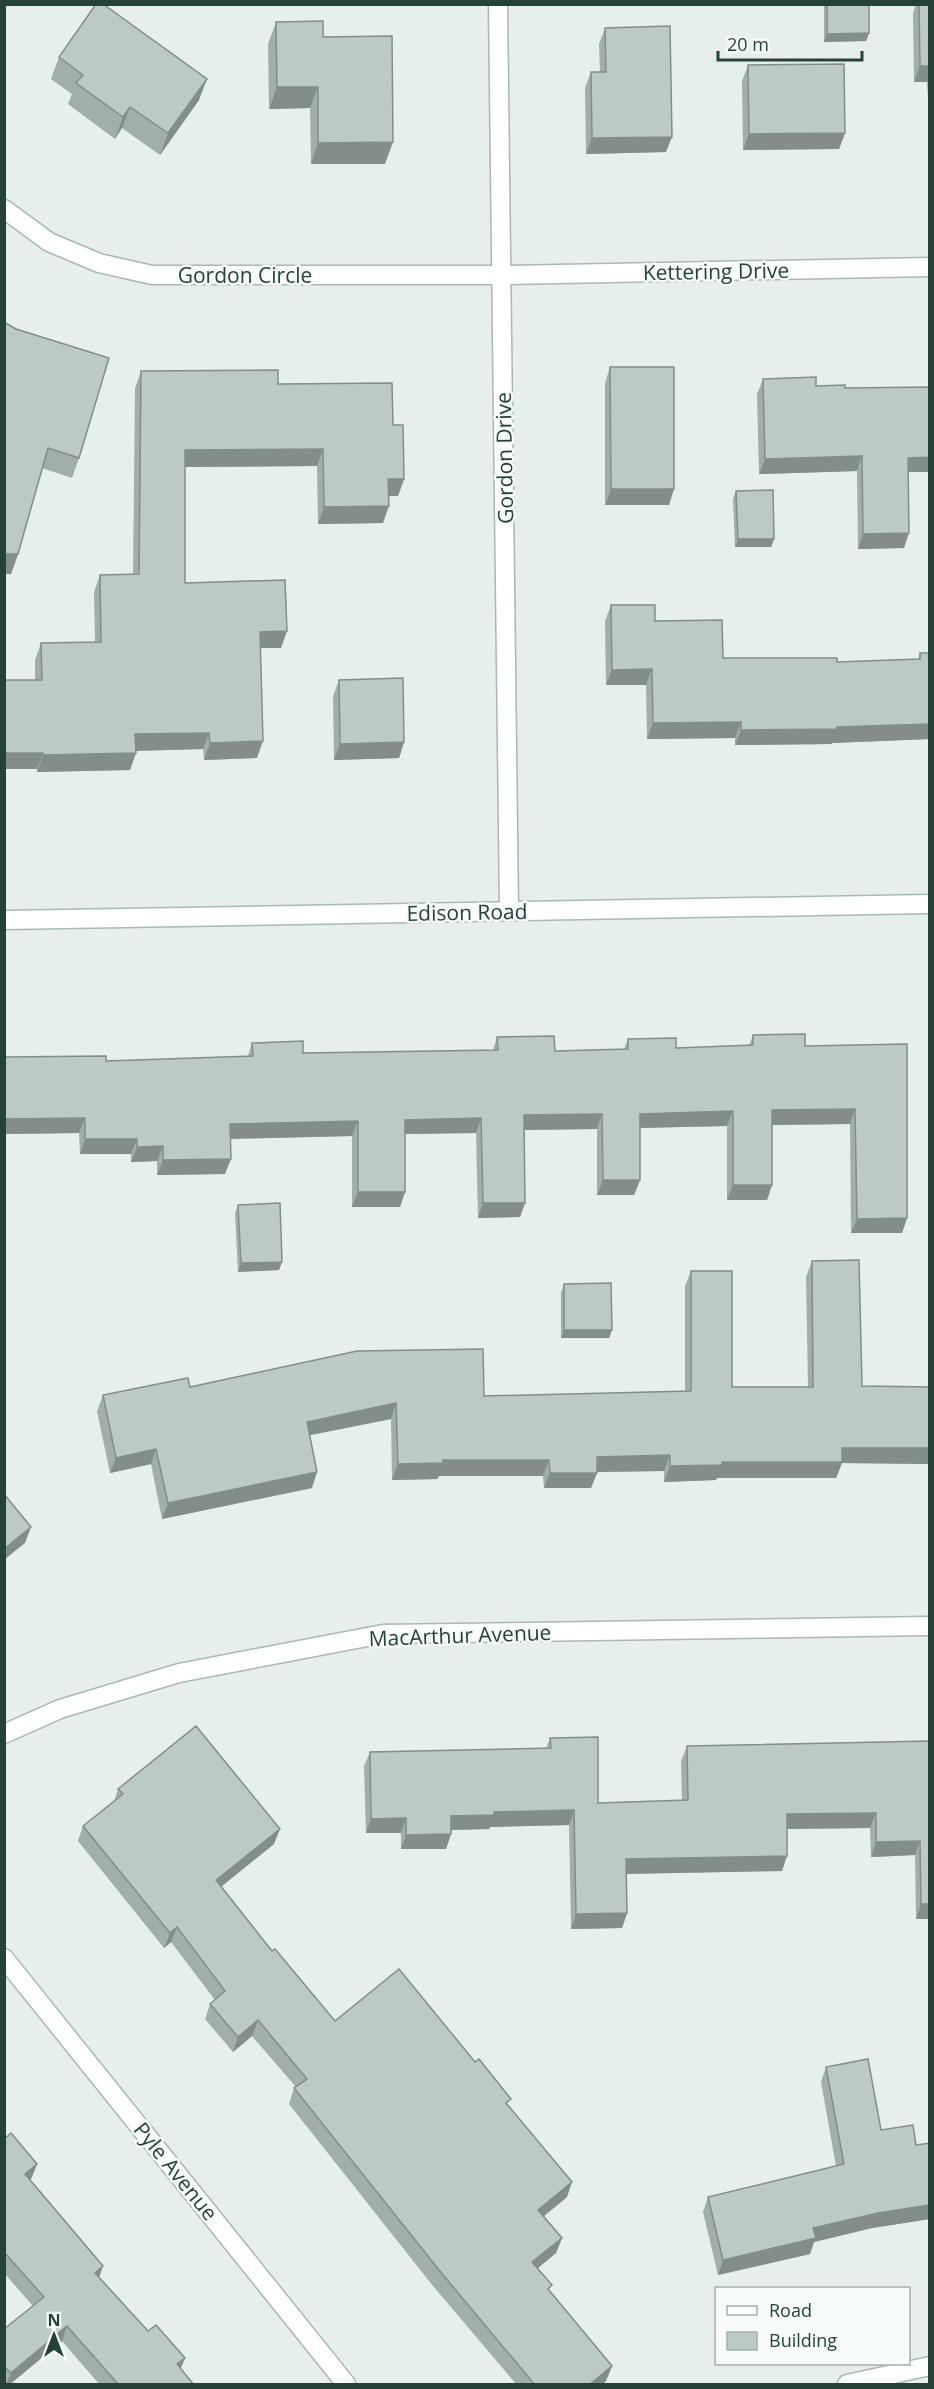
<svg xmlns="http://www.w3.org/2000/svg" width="934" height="2389" font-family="'Open Sans',sans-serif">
<rect width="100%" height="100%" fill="#e6efeb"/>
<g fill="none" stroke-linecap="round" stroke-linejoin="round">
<!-- minor casing -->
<g stroke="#a8b8b2" stroke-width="21">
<g id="minor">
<polyline points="498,4 509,911"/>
<polyline points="4,209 49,242 99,263 152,275 502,275 930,267"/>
<polyline points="4,1734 60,1709 179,1673 383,1634 930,1626"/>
<polyline points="4,1958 346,2384"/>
<polyline points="847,2384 930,2366"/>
</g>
</g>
<!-- secondary casing -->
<g stroke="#a4bbb3" stroke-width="21">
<polyline id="secondary" points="4,920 930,904"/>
</g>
<!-- minor -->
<use href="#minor" stroke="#fff" stroke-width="18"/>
<!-- secondary -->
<use href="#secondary" stroke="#fff" stroke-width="18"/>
</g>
<!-- wall -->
<g fill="#a1aea9">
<polygon points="824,4 869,4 869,33 866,41 824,42"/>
<polygon points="916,4 930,4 930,132 927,82 914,82 913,13"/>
<polygon points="276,22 385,164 311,164 310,108 269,109 268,44"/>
<polygon points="605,28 666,152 586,154 585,88 591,72 600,72 599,44"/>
<polygon points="59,57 199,100 160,155 122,128 115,139 68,104 72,94 51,79"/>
<polygon points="748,65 845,133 839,149 743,150 742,81"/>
<polygon points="4,322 79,458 72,478 42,468 18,554 11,574"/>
<polygon points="610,367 669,505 605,505 605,383"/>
<polygon points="141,371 278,384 393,425 404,479 398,496 389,496 383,523 318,524 317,466 185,467 185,583 281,648 260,648 257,758 204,760 203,749 136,751 130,770 37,772 37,769 4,769 35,680 35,660 41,643 95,642 94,592 100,575 133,574 135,388"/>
<polygon points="763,379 816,386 845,388 930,387 930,472 909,472 904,548 858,549 857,471 759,474 757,394"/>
<polygon points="736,491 774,539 771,547 735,547 733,499"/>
<polygon points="611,605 655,621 723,658 837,662 918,660 920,653 930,653 930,739 832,743 832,744 735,745 735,738 647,739 646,685 606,685 605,621"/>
<polygon points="339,680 404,742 399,758 334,760 333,696"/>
<polygon points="753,1035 805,1046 907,1044 907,1218 902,1233 851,1233 850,1124 772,1125 772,1185 767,1200 727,1200 727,1126 640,1128 640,1180 634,1195 597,1195 597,1129 524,1130 525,1203 520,1217 478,1218 476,1133 405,1134 405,1192 400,1207 352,1207 352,1136 230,1139 225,1174 157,1175 157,1161 131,1162 131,1154 80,1154 79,1133 4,1134 106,1061 248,1056 252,1043 303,1053 493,1050 497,1037 555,1051 624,1049 628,1039 676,1048 749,1046"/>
<polygon points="238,1205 279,1270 238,1272 235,1213"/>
<polygon points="812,1261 862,1386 930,1387 930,1464 842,1463 836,1478 717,1478 716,1480 664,1482 664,1471 597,1472 591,1488 544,1488 543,1476 439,1476 437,1479 392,1480 391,1419 310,1435 312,1488 162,1519 151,1464 110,1473 97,1411 103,1395 190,1387 484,1396 685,1391 685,1286 691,1271 732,1387 808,1387 806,1277"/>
<polygon points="564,1284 612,1330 609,1338 561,1338 561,1293"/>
<polygon points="550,1738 598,1803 682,1800 681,1761 687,1746 930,1741 930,1919 916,1919 915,1855 871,1857 870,1828 787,1829 782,1871 626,1874 627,1913 622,1928 571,1929 569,1825 490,1827 489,1829 451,1830 451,1834 446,1849 401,1849 401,1833 366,1833 364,1766 370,1752 546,1749"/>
<polygon points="118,1789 274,1844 221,1886 272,1951 335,2021 508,2106 567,2197 544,2216 562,2238 556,2253 538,2268 550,2291 612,2366 606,2381 602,2385 517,2385 433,2286 289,2104 294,2088 296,2087 252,2036 233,2052 205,2019 210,2004 215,2000 171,1942 164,1948 78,1841 83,1826 114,1802"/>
<polygon points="826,2067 881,2130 916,2145 930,2143 930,2219 872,2228 814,2242 810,2254 718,2275 703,2212 708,2197 836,2166 821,2082"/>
<polygon points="4,2139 37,2164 31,2179 30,2180 99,2277 181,2369 194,2385 100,2385 62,2341 9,2385 4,2385 4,2329 33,2306 4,2273"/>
</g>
<!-- shaded-wall -->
<g fill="#838d89">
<polygon points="869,33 866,41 824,42 827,34"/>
<polygon points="920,66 930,66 930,76 927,82 914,82"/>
<polygon points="207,79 199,100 160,155 168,133"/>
<polygon points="277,87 318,87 310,108 269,109"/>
<polygon points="130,107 122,128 115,139 123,117"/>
<polygon points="845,133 839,149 743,150 749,134"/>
<polygon points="672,137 666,152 586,154 592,138"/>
<polygon points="393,142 385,164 311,164 318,143"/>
<polygon points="323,449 317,466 179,467 185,450"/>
<polygon points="862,456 857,471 759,474 765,459"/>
<polygon points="930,457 930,472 903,472 908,458"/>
<polygon points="388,479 404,479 398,496 382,496"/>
<polygon points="611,489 674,489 669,505 605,505"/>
<polygon points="389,506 383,523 318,524 324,507"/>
<polygon points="909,533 904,548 858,549 863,534"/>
<polygon points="738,539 774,539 771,547 735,547"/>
<polygon points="4,554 18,554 11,574 4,574"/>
<polygon points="287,631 281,648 254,648 260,632"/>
<polygon points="652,669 646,685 606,685 612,670"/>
<polygon points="741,722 735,738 647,739 653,723"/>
<polygon points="930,724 930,739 832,743 832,744 735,745 741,730"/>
<polygon points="209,733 203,749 129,751 135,734"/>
<polygon points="263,741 257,758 204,760 210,743"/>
<polygon points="404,742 399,758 334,760 340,744"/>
<polygon points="4,753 43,753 37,769 4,769"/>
<polygon points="136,753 130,770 37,772 43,755"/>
<polygon points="855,1109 850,1124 767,1125 772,1110"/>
<polygon points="733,1111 727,1126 634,1128 640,1114"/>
<polygon points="602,1114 597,1129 518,1130 524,1115"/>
<polygon points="85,1118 79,1133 4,1134 4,1119"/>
<polygon points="481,1118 476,1133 400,1134 405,1120"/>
<polygon points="358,1121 352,1136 224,1139 230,1124"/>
<polygon points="85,1139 137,1139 131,1154 80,1154"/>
<polygon points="163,1146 157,1161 131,1162 137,1147"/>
<polygon points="231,1159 225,1174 157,1175 163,1160"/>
<polygon points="603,1180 640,1180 634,1195 597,1195"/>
<polygon points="733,1185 772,1185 767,1200 727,1200"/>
<polygon points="358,1192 405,1192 400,1207 352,1207"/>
<polygon points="483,1203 525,1203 520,1217 478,1218"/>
<polygon points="907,1218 902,1233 851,1233 857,1219"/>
<polygon points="282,1262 279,1270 238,1272 241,1263"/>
<polygon points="564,1330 612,1330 609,1338 561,1338"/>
<polygon points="396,1403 391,1419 301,1437 307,1422"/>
<polygon points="842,1448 930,1448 930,1464 842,1463 836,1478 717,1478 716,1480 664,1482 670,1466 722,1462"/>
<polygon points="156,1449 151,1464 110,1473 116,1458"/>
<polygon points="670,1455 664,1471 591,1472 597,1457"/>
<polygon points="443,1460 549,1460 543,1476 439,1476 437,1479 392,1480 398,1464"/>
<polygon points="317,1472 312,1488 162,1519 168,1503"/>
<polygon points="550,1473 597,1473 591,1488 544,1488"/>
<polygon points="31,1527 25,1543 4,1560 4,1549"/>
<polygon points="574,1810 569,1825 490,1827 489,1829 446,1830 451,1816 494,1812"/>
<polygon points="876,1813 870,1828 782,1829 787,1814"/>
<polygon points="406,1818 401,1833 366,1833 371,1819"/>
<polygon points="280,1829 274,1844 211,1895 216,1880"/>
<polygon points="451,1834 446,1849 401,1849 406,1835"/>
<polygon points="920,1841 915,1855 871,1857 876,1842"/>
<polygon points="787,1856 782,1871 621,1874 626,1859"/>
<polygon points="921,1904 930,1904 930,1919 916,1919"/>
<polygon points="627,1913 622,1928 571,1929 576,1914"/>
<polygon points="177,1927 171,1942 164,1948 170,1933"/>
<polygon points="258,2020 252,2036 233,2052 238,2037"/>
<polygon points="37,2164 31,2179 19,2189 25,2174"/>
<polygon points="572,2182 567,2197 533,2225 538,2210"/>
<polygon points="930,2205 930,2219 872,2228 814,2242 810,2254 718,2275 723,2260 813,2228 878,2213"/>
<polygon points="562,2238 556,2253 527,2277 532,2262"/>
<polygon points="103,2266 98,2281 95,2273"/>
<polygon points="67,2326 62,2341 9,2385 6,2385 11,2373"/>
<polygon points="185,2358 179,2373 177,2364"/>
<polygon points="612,2366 606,2381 602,2385 589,2385"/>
</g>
<!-- building -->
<g fill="#bbcac4" stroke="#838d89" stroke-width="1.5">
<polygon points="96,4 103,4 207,79 168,133 130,107 123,117 76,83 83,75 59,57"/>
<polygon points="827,4 869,4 869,33 827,34"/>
<polygon points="919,4 930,4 930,66 920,66"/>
<polygon points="323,21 323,37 392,36 393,142 318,143 318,87 277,87 276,22"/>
<polygon points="670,26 672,137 592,138 591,72 606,72 605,28"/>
<polygon points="844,64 845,133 749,134 748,65"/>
<polygon points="4,322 16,329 109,358 79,458 48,448 18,554 4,554"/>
<polygon points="610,367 674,367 674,489 611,489"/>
<polygon points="278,370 278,384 392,383 393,425 403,425 404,479 388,479 389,506 324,507 323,449 185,450 185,583 285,580 287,631 260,632 263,741 210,743 209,733 135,734 136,753 43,755 43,753 4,753 4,680 42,680 41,643 101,642 100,575 139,574 141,371"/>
<polygon points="816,377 816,386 845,385 845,388 930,387 930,457 908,458 909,533 863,534 862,456 765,459 763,379"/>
<polygon points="773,490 774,539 738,539 736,491"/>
<polygon points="611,605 655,605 655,621 722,620 723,658 837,658 837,662 920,659 920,653 930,653 930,724 837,727 837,729 741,730 741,722 653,723 652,669 612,670"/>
<polygon points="403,678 404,742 340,744 339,680"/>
<polygon points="805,1034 805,1046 907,1044 907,1218 857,1219 855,1109 772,1110 772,1185 733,1185 733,1111 640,1114 640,1180 603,1180 602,1114 524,1115 525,1203 483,1203 481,1118 405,1120 405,1192 358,1192 358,1121 230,1124 231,1159 163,1160 163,1146 137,1147 137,1139 85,1139 85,1118 4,1119 4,1057 106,1056 106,1061 253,1056 252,1043 303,1041 303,1053 498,1050 497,1037 554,1036 555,1051 628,1049 628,1039 676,1038 676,1048 753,1045 753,1035"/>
<polygon points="280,1203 282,1262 241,1263 238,1205"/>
<polygon points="859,1260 862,1386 930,1387 930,1448 842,1448 842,1462 722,1462 722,1465 670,1466 670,1455 597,1457 597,1473 550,1473 549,1460 443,1460 443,1463 398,1464 396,1403 307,1422 317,1472 168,1503 156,1449 116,1458 103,1395 188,1378 190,1387 357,1351 483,1349 484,1396 691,1391 691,1271 732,1271 732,1387 813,1387 812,1261"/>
<polygon points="611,1283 612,1330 564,1330 564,1284"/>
<polygon points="4,1494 31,1527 4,1549"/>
<polygon points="196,1726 280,1829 216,1880 272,1951 275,1949 335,2021 399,1969 475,2062 479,2059 511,2099 506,2103 572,2182 538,2210 562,2238 532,2262 552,2285 548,2289 612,2366 589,2385 535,2385 439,2270 294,2088 307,2079 258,2020 238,2037 210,2004 225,1991 177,1927 170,1933 83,1826 123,1794 118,1789"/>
<polygon points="598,1737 598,1803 688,1800 687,1746 930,1741 930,1904 921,1904 920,1841 876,1842 876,1813 787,1814 787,1856 626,1859 627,1913 576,1914 574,1810 494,1812 494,1815 451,1816 451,1834 406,1835 406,1818 371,1819 370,1752 551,1748 550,1738"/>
<polygon points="868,2059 881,2130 913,2125 916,2145 930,2143 930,2205 878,2213 813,2228 816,2238 723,2260 708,2197 844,2164 826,2067"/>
<polygon points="11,2133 37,2164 25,2174 103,2266 95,2273 148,2331 156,2325 185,2358 177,2364 194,2385 119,2385 67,2326 11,2373 4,2366 4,2329 44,2297 4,2252 4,2139"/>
</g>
<g text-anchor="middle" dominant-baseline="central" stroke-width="5" stroke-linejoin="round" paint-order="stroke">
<!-- street labels -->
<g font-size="21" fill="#24423a" stroke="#f7fbf9">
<text transform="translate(716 271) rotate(-1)">Kettering Drive</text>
<text x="245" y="275">Gordon Circle</text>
<text transform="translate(504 458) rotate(-91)">Gordon Drive</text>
<text transform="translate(467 912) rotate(-1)">Edison Road</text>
<text transform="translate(460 1635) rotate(-2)">MacArthur Avenue</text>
<text transform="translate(176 2171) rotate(51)">Pyle Avenue</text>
</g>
</g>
<!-- border -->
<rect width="934" height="2389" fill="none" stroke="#24423a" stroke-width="12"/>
<!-- legend -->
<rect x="715" y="2287" width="195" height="78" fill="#f7fbf9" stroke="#a3b1ad" stroke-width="1.5"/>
<rect x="727" y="2306" width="30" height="9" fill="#ffffff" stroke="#a3b1ad" stroke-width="1.5"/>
<text x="769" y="2317" font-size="18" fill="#24423a">Road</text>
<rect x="727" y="2332" width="30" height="18" fill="#bbcac4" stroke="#a3b1ad" stroke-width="1.5"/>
<text x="769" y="2347" font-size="18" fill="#24423a">Building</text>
<!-- north arrow -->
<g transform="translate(54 2335)" stroke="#f7fbf9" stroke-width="4.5" paint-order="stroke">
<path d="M0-4.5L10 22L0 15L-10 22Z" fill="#24423a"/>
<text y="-9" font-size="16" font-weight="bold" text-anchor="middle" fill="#24423a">N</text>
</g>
<!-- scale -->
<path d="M718 51v9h144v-9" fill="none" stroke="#24423a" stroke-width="3"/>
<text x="727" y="51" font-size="18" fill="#24423a" stroke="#f7fbf9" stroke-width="4.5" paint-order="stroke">20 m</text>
</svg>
